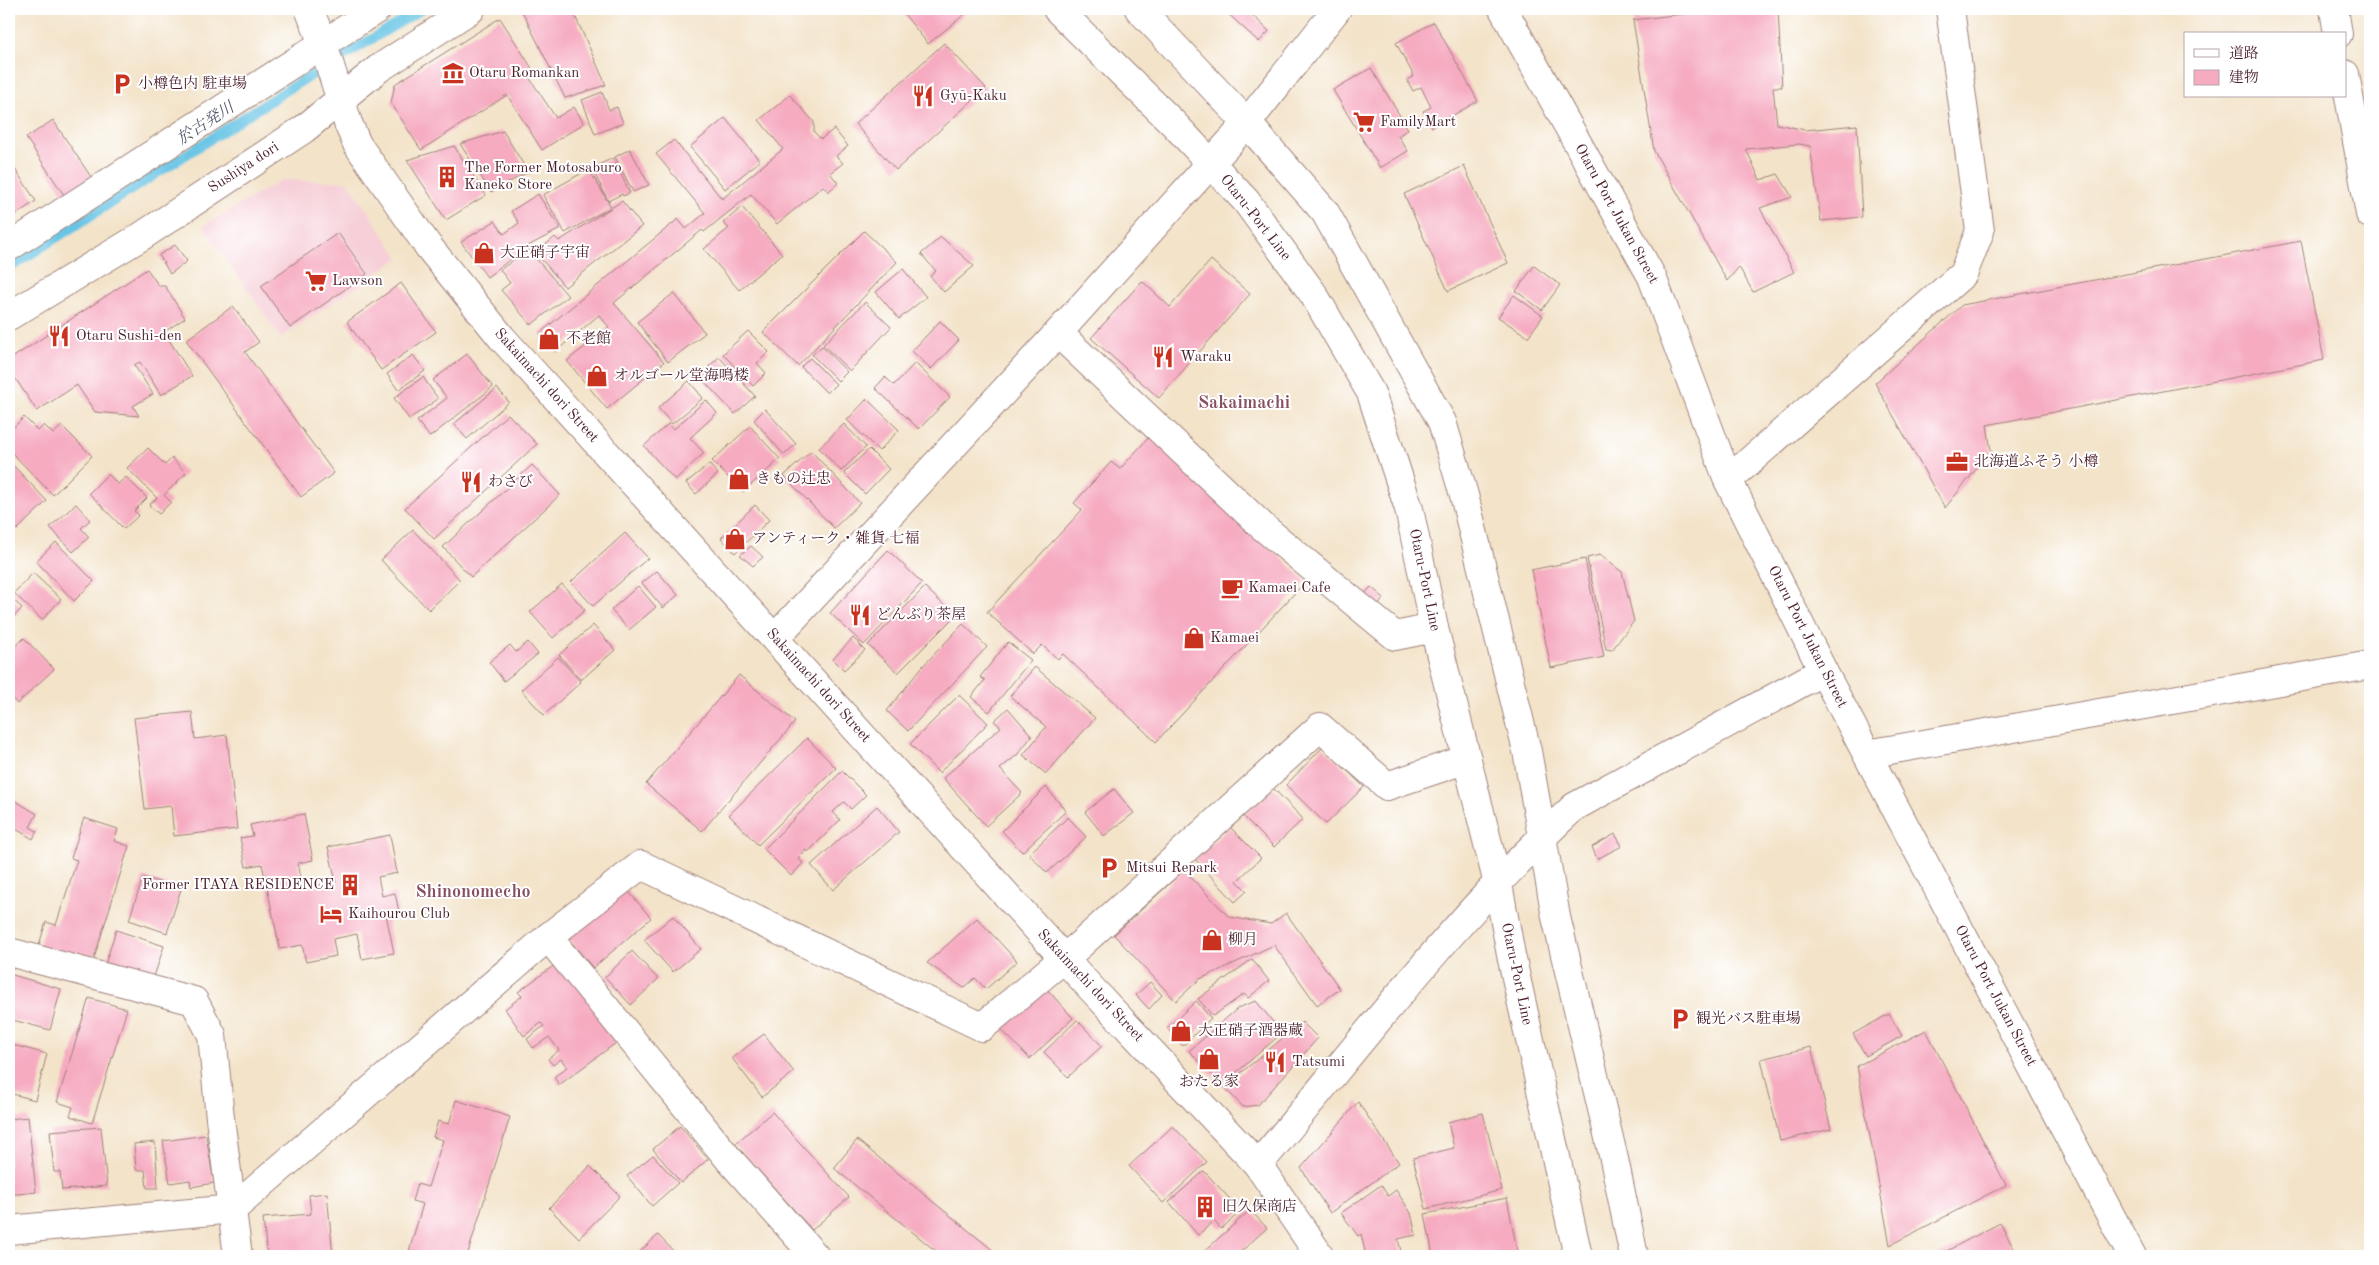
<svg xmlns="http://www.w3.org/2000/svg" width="2379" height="1265" font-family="'Old Standard TT','Noto Serif JP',serif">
<rect width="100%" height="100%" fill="#fff"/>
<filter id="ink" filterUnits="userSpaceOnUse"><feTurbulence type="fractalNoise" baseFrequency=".02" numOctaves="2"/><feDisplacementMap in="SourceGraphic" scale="10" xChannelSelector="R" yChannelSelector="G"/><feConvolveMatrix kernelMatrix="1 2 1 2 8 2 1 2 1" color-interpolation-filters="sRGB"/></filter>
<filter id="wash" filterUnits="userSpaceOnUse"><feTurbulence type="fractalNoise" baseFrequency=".0096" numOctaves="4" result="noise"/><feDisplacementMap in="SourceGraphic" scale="20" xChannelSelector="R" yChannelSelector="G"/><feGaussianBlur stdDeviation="1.12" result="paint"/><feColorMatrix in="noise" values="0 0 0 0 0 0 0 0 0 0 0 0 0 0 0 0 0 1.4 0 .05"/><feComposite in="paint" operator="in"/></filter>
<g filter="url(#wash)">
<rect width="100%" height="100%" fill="#f3e3c9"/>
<!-- built -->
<polygon fill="#f6cfd8" points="281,180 348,182 399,258 281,338 203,226"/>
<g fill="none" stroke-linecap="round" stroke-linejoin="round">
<!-- stream -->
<polyline stroke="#67c5e5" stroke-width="10" points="9,268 290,88 422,9"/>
</g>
<g id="blocks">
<!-- building -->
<g fill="#f6abc1">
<polygon points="521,9 572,9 606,85 565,98"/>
<polygon points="900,9 971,9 928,44"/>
<polygon points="1223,9 1246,9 1269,31 1259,42"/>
<polygon points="1723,9 1778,9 1782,87 1773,87 1777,124 1805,130 1857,125 1862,217 1821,221 1810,146 1799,144 1746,149 1760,180 1778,174 1792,197 1760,208 1794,272 1753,292 1739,267 1727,281 1654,151 1633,20"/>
<polygon points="500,18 535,73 529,77 556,118 574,107 584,123 542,150 507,95 421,150 391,103 395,84"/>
<polygon points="1434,22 1478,101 1432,127 1423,111 1431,107 1421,87 1413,91 1407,80 1414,76 1396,43"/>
<polygon points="944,43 986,88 896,170 855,124"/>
<polygon points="1371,68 1408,129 1398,136 1408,151 1380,168 1333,90"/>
<polygon points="602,92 609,110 617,107 623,123 595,134 582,100"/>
<polygon points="790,95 814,122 814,132 821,139 834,129 848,146 836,156 843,163 830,173 838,183 828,192 823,186 777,224 751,194 704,232 702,230 614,303 664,362 607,409 567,361 609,327 599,315 555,352 540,333 678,219 686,229 705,213 656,154 674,140 722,199 783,149 759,120"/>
<polygon points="725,118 760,161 725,189 690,147"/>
<polygon points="53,120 91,177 64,195 26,138"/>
<polygon points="503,131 528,172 491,192 460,144"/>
<polygon points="454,146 486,195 446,220 407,160"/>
<polygon points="630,149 649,185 633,192 615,157"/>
<polygon points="613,158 630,193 623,196 622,194 608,201 592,168"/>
<polygon points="9,160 36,201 9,219"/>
<polygon points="1464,166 1508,263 1448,291 1404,194"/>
<polygon points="589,169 611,207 565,233 543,195"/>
<polygon points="538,194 560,229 528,246 487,277 461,242 495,221 504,234 519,223 511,211"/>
<polygon points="622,201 642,226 565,287 536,253 555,237 559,241"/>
<polygon points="742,207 782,254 739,290 704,249 729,228 723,223"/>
<polygon points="864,231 897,262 798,366 763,332"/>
<polygon points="338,233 367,274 290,328 261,286"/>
<polygon points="941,237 974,266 944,292 930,276 936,271 921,254"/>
<polygon points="2301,241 2324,360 1987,425 1991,451 1945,508 1875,383 1962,305"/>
<polygon points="175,245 187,261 170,274 159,255"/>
<polygon points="528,249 568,296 531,325 501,290 510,283 500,270"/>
<polygon points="1211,260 1250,294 1159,398 1091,338 1142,281 1170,307"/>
<polygon points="1534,266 1560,285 1542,310 1516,291"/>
<polygon points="147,269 159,286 165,286 185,318 164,332 192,376 161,395 140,362 134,365 153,394 133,406 139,416 95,412 77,385 37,411 9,369 9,360"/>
<polygon points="903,269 926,297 899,319 876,292"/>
<polygon points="401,283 436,332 381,370 347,322"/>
<polygon points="674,293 705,333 668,362 637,322"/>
<polygon points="1514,295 1543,316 1528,337 1498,317"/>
<polygon points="865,302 891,327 850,371 823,345"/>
<polygon points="233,306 259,342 245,352 334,473 301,497 186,340"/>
<polygon points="940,321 959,340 931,369 912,351"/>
<polygon points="748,331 769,352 757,363 766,373 753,386 723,354"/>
<polygon points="822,346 847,372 838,381 812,355"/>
<polygon points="467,354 493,387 430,437 417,421 447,398 433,380"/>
<polygon points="413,355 425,371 398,390 387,374"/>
<polygon points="719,357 755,396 735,414 699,376"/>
<polygon points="810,358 836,384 827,393 801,367"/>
<polygon points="915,363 950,397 919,429 875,388 885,377 894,385"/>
<polygon points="423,377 438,399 409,419 394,398"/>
<polygon points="689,381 703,398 672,424 658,408"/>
<polygon points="497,388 509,402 467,439 454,424"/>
<polygon points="867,399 899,430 879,451 847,420"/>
<polygon points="706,400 717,413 690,438 704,453 675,480 644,446 668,424 674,429"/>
<polygon points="765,409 796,444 784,455 754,420"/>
<polygon points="508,414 537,444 434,539 405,508"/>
<polygon points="24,417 38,431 44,425 53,434 62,426 92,456 53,495 9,450 9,432"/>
<polygon points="844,424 866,447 841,471 819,448"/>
<polygon points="750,426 780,459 743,492 712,461"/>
<polygon points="1150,436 1306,581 1156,742 1063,654 1058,659 1042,645 1033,654 987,612 1082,510 1074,503 1111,462 1120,469"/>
<polygon points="148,448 165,465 172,458 186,473 164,495 171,502 159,514 149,505 157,498 127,468"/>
<polygon points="869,449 889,469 865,494 844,473"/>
<polygon points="811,451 860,503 834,528 784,476"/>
<polygon points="9,461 47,501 17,530 9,521"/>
<polygon points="709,464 718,474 696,494 686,483"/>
<polygon points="532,465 560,495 471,577 443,547"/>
<polygon points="108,474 118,484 126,477 147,498 134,511 139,515 124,529 89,493"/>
<polygon points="76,504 90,520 81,528 89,537 73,552 50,527"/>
<polygon points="755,505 769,520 735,553 721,538"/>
<polygon points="413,530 460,580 429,610 381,560"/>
<polygon points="625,533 648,558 593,606 571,582"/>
<polygon points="56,542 94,581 74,601 36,561"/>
<polygon points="751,546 763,557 753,566 740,555"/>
<polygon points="888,550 922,583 864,645 830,613"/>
<polygon points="1600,555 1622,572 1634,621 1612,650 1606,649 1587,558"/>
<polygon points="1585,559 1604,657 1551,668 1531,570"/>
<polygon points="657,571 678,595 663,608 642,583"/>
<polygon points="33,573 61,599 42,620 14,593"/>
<polygon points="562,584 585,610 553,638 530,612"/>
<polygon points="638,586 656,607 629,630 611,610"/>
<polygon points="925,587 955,616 898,673 868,645"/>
<polygon points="1371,587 1384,598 1375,609 1362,597"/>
<polygon points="9,596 22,608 9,622"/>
<polygon points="963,624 987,647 908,731 887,711 922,667"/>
<polygon points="593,625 615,650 581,680 559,655"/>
<polygon points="24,638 54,669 17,704 9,695 9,652"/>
<polygon points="853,638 865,650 844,670 833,659"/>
<polygon points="528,642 538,654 504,681 489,662 510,645 516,652"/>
<polygon points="1008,642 1031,660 989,712 971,697 985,680 980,677"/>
<polygon points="558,657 581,682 544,715 521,690"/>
<polygon points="1035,667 1095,718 1046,774 1023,755 1046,727 1010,696"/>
<polygon points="739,675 795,722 702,831 646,784"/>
<polygon points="959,695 988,723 939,773 910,744"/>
<polygon points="1008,708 1032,736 1017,755 1000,769 1022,793 986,826 943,778 1001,727 994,721"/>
<polygon points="192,712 195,739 227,735 237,829 174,836 171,806 145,809 134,718"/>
<polygon points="807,738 836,768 758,845 729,815"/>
<polygon points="1323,747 1364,787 1326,824 1286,785"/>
<polygon points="842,771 866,795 851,809 844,802 833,812 840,820 808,852 806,850 798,858 803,863 791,876 764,849"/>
<polygon points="1046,787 1066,811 1022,852 1002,831"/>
<polygon points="1273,788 1303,819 1274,847 1243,816"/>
<polygon points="1114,789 1134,813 1104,836 1085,812"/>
<polygon points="9,797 37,814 30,827 37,831 33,839 9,825"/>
<polygon points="877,806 899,832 833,890 811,865"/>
<polygon points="304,814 313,860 298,863 303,888 336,882 328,847 390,835 397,873 378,877 382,896 395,893 399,912 386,914 394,953 362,959 357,934 333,939 336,956 306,962 302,945 280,949 262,864 246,867 240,838 253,836 250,825"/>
<polygon points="1068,817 1086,837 1047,873 1029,854"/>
<polygon points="84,818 118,829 114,841 129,846 92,965 38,948 46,922 56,925 77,860 71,858"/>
<polygon points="1230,827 1261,858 1237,881 1247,891 1235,902 1195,859"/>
<polygon points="1615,834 1622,846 1597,859 1592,847"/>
<polygon points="1184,870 1229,917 1271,924 1286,913 1340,989 1317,1005 1274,945 1200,979 1176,1001 1114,935"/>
<polygon points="143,877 181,889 167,933 129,920"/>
<polygon points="624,886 651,918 593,968 566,936"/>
<polygon points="673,916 701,949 673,972 644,940"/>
<polygon points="977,918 1017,961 986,989 975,978 964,988 927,963"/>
<polygon points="116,930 164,946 152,983 104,968"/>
<polygon points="632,951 658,979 631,1005 605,977"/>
<polygon points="1252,959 1269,981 1248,998 1244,994 1213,1016 1198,999"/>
<polygon points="560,961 620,1040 559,1085 554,1077 567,1067 561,1059 553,1065 548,1059 559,1050 549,1037 533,1048 527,1039 544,1026 541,1023 524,1036 505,1009 522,996 518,992"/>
<polygon points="9,974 61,989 50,1030 9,1019"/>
<polygon points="1150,982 1162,995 1149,1009 1136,995"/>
<polygon points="1044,986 1073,1018 1030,1059 1000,1028"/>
<polygon points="89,998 127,1009 92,1123 70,1116 73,1107 57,1102"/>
<polygon points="1196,1001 1211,1018 1183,1046 1167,1028"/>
<polygon points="1256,1001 1282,1033 1222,1085 1189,1051 1238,1008"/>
<polygon points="1889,1014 1902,1036 1866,1056 1853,1034"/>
<polygon points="1077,1020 1102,1046 1068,1077 1044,1052"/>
<polygon points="1302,1022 1318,1038 1258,1105 1243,1107 1224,1087"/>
<polygon points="1926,1030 2006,1185 1890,1245 1857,1066"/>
<polygon points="764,1034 794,1072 762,1097 732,1058"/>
<polygon points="9,1044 47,1054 35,1100 9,1093"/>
<polygon points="1811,1047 1831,1129 1780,1141 1761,1059"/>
<polygon points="456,1100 510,1117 467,1256 427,1256 409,1251 423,1204 412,1201 417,1184 428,1187 443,1140 433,1137 438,1121 449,1124"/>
<polygon points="1358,1102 1399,1163 1330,1213 1301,1168"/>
<polygon points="772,1112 849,1197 812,1230 735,1144"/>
<polygon points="1483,1113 1502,1190 1426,1209 1413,1158 1454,1148 1448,1122"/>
<polygon points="28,1117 36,1192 9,1195 9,1119"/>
<polygon points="680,1126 708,1159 681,1183 653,1149"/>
<polygon points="1173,1126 1207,1162 1163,1203 1129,1166"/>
<polygon points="101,1127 107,1186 62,1190 60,1172 54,1172 50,1131"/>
<polygon points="206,1135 214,1183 191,1187 190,1180 170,1183 163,1141"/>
<polygon points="857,1140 1000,1256 942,1256 834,1168"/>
<polygon points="155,1142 158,1188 147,1188 145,1170 136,1170 134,1144"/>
<polygon points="653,1155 678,1183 652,1206 627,1176"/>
<polygon points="590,1166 620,1196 579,1238 549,1208"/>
<polygon points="1204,1171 1241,1211 1221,1229 1214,1221 1198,1235 1169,1202"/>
<polygon points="1381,1185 1388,1196 1396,1190 1411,1213 1416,1235 1398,1239 1402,1256 1366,1256 1361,1234 1358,1236 1341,1213"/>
<polygon points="327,1193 333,1256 267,1256 263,1218 311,1214 309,1195"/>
<polygon points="1507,1198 1518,1256 1433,1256 1425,1214"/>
<polygon points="1250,1210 1267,1228 1236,1256 1199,1256"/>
<polygon points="2000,1223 2018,1256 1937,1256"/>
<polygon points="658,1235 678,1256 635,1256"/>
</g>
</g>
</g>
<g filter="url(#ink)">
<use href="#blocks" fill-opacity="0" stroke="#9e817a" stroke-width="1"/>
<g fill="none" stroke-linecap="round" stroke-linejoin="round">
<!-- minor casing -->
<g stroke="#9e817a" stroke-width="30">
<g id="minor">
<polyline points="2334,9 2338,34"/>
<polyline points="2345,74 2370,214"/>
<polyline points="341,99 378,69 471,9"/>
<polyline points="9,247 377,9"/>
<polyline points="1058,333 1263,527 1395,636 1434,628"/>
<polyline points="1728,480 1963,274 1980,231 1950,9"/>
<polyline points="775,638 1058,333 1247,123 1337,9"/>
<polyline points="548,937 728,1158 815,1256"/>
<polyline points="9,952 194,1001 212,1035 220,1118 238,1256"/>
<polyline points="9,1230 233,1209 548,937 641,865 982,1027 1081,944 1320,727 1387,786 1467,759"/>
</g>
</g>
<!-- tertiary casing -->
<g stroke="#9e817a" stroke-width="30">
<g id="tertiary">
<polyline points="309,9 323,44 348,123 357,144 428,246 502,338 1089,986 1258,1165 1320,1256"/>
<polyline points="1503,9 1652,277 1728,480 1823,671 2132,1256"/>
<polyline points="9,316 142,236 304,129 341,99"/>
<polyline points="1867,754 2370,665"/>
<path d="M1258 1165C1360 1044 1457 915 1574 807L1823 671"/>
</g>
</g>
<!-- primary casing -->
<g stroke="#9e817a" stroke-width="30">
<g id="primary">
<polyline points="1057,9 1174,124 1246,201 1314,295 1371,393 1409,509 1434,628 1498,884 1511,955 1578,1256"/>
<polyline points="1139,9 1247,123 1325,212 1442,422 1464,495 1527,751 1556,917 1614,1159 1634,1256"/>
</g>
</g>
<!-- minor -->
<use href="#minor" stroke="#fff" stroke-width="28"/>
<!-- tertiary -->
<use href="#tertiary" stroke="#fff" stroke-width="28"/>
<!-- primary -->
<use href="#primary" stroke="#fff" stroke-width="28"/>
</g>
</g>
<!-- icons -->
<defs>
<g id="museum-bare" transform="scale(1.725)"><path d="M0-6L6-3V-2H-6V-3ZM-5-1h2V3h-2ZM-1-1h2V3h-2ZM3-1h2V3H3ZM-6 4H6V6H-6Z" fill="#c8321e" stroke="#fff" stroke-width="2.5" paint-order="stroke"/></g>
<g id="parking-bare" transform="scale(1.725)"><path d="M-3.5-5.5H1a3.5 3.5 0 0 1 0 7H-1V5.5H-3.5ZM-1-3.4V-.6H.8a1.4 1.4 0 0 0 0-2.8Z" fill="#c8321e" stroke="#fff" stroke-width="2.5" paint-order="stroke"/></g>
<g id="restaurant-bare" transform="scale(1.725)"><path d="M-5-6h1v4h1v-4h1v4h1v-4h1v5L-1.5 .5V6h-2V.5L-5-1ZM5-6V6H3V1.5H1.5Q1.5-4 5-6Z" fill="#c8321e" stroke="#fff" stroke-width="2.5" paint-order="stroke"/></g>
<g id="supermarket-bare" transform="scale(1.725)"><path d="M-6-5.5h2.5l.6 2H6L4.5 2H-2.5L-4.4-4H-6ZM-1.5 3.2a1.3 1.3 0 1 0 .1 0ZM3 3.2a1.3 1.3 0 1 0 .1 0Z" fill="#c8321e" stroke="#fff" stroke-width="2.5" paint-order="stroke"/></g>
<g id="building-bare" transform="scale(1.725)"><path d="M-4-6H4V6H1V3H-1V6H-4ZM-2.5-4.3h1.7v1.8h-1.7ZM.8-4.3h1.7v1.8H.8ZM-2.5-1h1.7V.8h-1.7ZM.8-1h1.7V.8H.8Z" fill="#c8321e" stroke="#fff" stroke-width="2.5" paint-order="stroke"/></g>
<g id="shop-bare" transform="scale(1.725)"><path d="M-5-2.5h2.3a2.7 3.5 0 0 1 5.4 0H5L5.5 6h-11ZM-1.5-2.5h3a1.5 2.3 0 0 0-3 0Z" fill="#c8321e" stroke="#fff" stroke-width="2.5" paint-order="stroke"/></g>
<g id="office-bare" transform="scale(1.725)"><path d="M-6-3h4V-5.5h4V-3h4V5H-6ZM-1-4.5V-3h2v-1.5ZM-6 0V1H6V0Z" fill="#c8321e" stroke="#fff" stroke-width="2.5" paint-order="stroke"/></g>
<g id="cafe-bare" transform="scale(1.725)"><path d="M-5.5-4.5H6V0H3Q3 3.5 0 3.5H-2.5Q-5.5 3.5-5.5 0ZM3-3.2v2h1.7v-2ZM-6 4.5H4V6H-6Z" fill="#c8321e" stroke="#fff" stroke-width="2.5" paint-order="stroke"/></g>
<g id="hotel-bare" transform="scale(1.725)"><path d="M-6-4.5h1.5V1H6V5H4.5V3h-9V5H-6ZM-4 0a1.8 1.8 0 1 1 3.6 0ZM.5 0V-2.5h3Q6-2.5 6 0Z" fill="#c8321e" stroke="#fff" stroke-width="2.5" paint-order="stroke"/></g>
</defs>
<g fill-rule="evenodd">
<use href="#museum-bare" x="453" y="73"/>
<use href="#parking-bare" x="122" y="84"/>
<use href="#restaurant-bare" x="923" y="96"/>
<use href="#supermarket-bare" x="1364" y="122"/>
<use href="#building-bare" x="447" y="177"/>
<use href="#shop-bare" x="484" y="253"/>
<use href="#supermarket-bare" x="316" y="281"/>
<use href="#restaurant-bare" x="59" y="336"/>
<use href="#shop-bare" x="549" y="339"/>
<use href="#restaurant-bare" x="1163" y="357"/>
<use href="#shop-bare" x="597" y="376"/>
<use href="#office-bare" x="1957" y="462"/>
<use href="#shop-bare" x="739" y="479"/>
<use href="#restaurant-bare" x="471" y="482"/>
<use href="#shop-bare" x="735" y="539"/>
<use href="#cafe-bare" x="1232" y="588"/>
<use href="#restaurant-bare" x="860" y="615"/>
<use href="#shop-bare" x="1194" y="638"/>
<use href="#parking-bare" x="1109" y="868"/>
<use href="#building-bare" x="350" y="885"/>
<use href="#hotel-bare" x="331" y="914"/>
<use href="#shop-bare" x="1212" y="940"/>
<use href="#parking-bare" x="1680" y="1019"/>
<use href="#shop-bare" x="1181" y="1031"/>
<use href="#shop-bare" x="1209" y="1059"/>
<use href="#restaurant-bare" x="1275" y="1062"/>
<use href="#building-bare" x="1205" y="1207"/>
</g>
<g text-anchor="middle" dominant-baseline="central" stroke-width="4" stroke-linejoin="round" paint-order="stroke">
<!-- poi labels -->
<g font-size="15" fill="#4a1f2b" stroke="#fff" text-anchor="start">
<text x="469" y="73">Otaru Romankan</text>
<text x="138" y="84">小樽色内 駐車場</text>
<text x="940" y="96">Gyū-Kaku</text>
<text x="1380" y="122">FamilyMart</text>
<text x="464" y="168">The Former Motosaburo<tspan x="464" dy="17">Kaneko Store</tspan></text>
<text x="500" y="253">大正硝子宇宙</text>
<text x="332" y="281">Lawson</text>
<text x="76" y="336">Otaru Sushi-den</text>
<text x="566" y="339">不老館</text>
<text x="1180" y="357">Waraku</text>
<text x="614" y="376">オルゴール堂海鳴楼</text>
<text x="1974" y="462">北海道ふそう 小樽</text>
<text x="756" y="479">きもの辻忠</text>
<text x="488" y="482">わさび</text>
<text x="752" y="539">アンティーク・雑貨 七福</text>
<text x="1248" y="588">Kamaei Cafe</text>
<text x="876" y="615">どんぶり茶屋</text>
<text x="1210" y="638">Kamaei</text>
<text x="1126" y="868">Mitsui Repark</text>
<text x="334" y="885" text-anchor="end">Former ITAYA RESIDENCE</text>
<text x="348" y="914">Kaihourou Club</text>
<text x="1228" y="940">柳月</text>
<text x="1696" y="1019">観光バス駐車場</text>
<text x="1198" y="1031">大正硝子酒器蔵</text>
<text x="1292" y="1062">Tatsumi</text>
<text x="1209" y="1082" text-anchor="middle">おたる家</text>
<text x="1222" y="1207">旧久保商店</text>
</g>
<!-- street labels -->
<g font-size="15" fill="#4a1f2b" stroke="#fff">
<text transform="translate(244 168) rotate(-33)">Sushiya dori</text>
<text transform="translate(1616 214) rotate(61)">Otaru Port Jukan Street</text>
<text transform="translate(1255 218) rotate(52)">Otaru-Port Line</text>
<text transform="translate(546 386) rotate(48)">Sakaimachi dori Street</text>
<text transform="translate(1424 580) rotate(78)">Otaru-Port Line</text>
<text transform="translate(1807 637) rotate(63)">Otaru Port Jukan Street</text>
<text transform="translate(818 686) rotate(48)">Sakaimachi dori Street</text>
<text transform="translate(1516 974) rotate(78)">Otaru-Port Line</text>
<text transform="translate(1090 986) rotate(47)">Sakaimachi dori Street</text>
<text transform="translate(1995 996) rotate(62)">Otaru Port Jukan Street</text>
</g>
<!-- water labels -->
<g font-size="16" font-style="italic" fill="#54596c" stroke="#fff">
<text transform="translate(206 124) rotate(-33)">於古発川</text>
</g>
<!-- quarter labels -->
<g font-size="18" font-weight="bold" fill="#865060" stroke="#fff">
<text x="1244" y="403">Sakaimachi</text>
<text x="473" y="892">Shinonomecho</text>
</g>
</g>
<!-- margin -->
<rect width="2379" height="1265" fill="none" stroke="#fff" stroke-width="30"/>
<!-- legend -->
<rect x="2184" y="32" width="162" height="65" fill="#ffffff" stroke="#b7a5aa"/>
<rect x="2194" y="49" width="25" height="8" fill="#ffffff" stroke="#b7a5aa"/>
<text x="2229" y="58" font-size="15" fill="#4a1f2b">道路</text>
<rect x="2194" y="70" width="25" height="15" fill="#f6abc1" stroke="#b7a5aa"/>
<text x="2229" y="82" font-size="15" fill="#4a1f2b">建物</text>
</svg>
